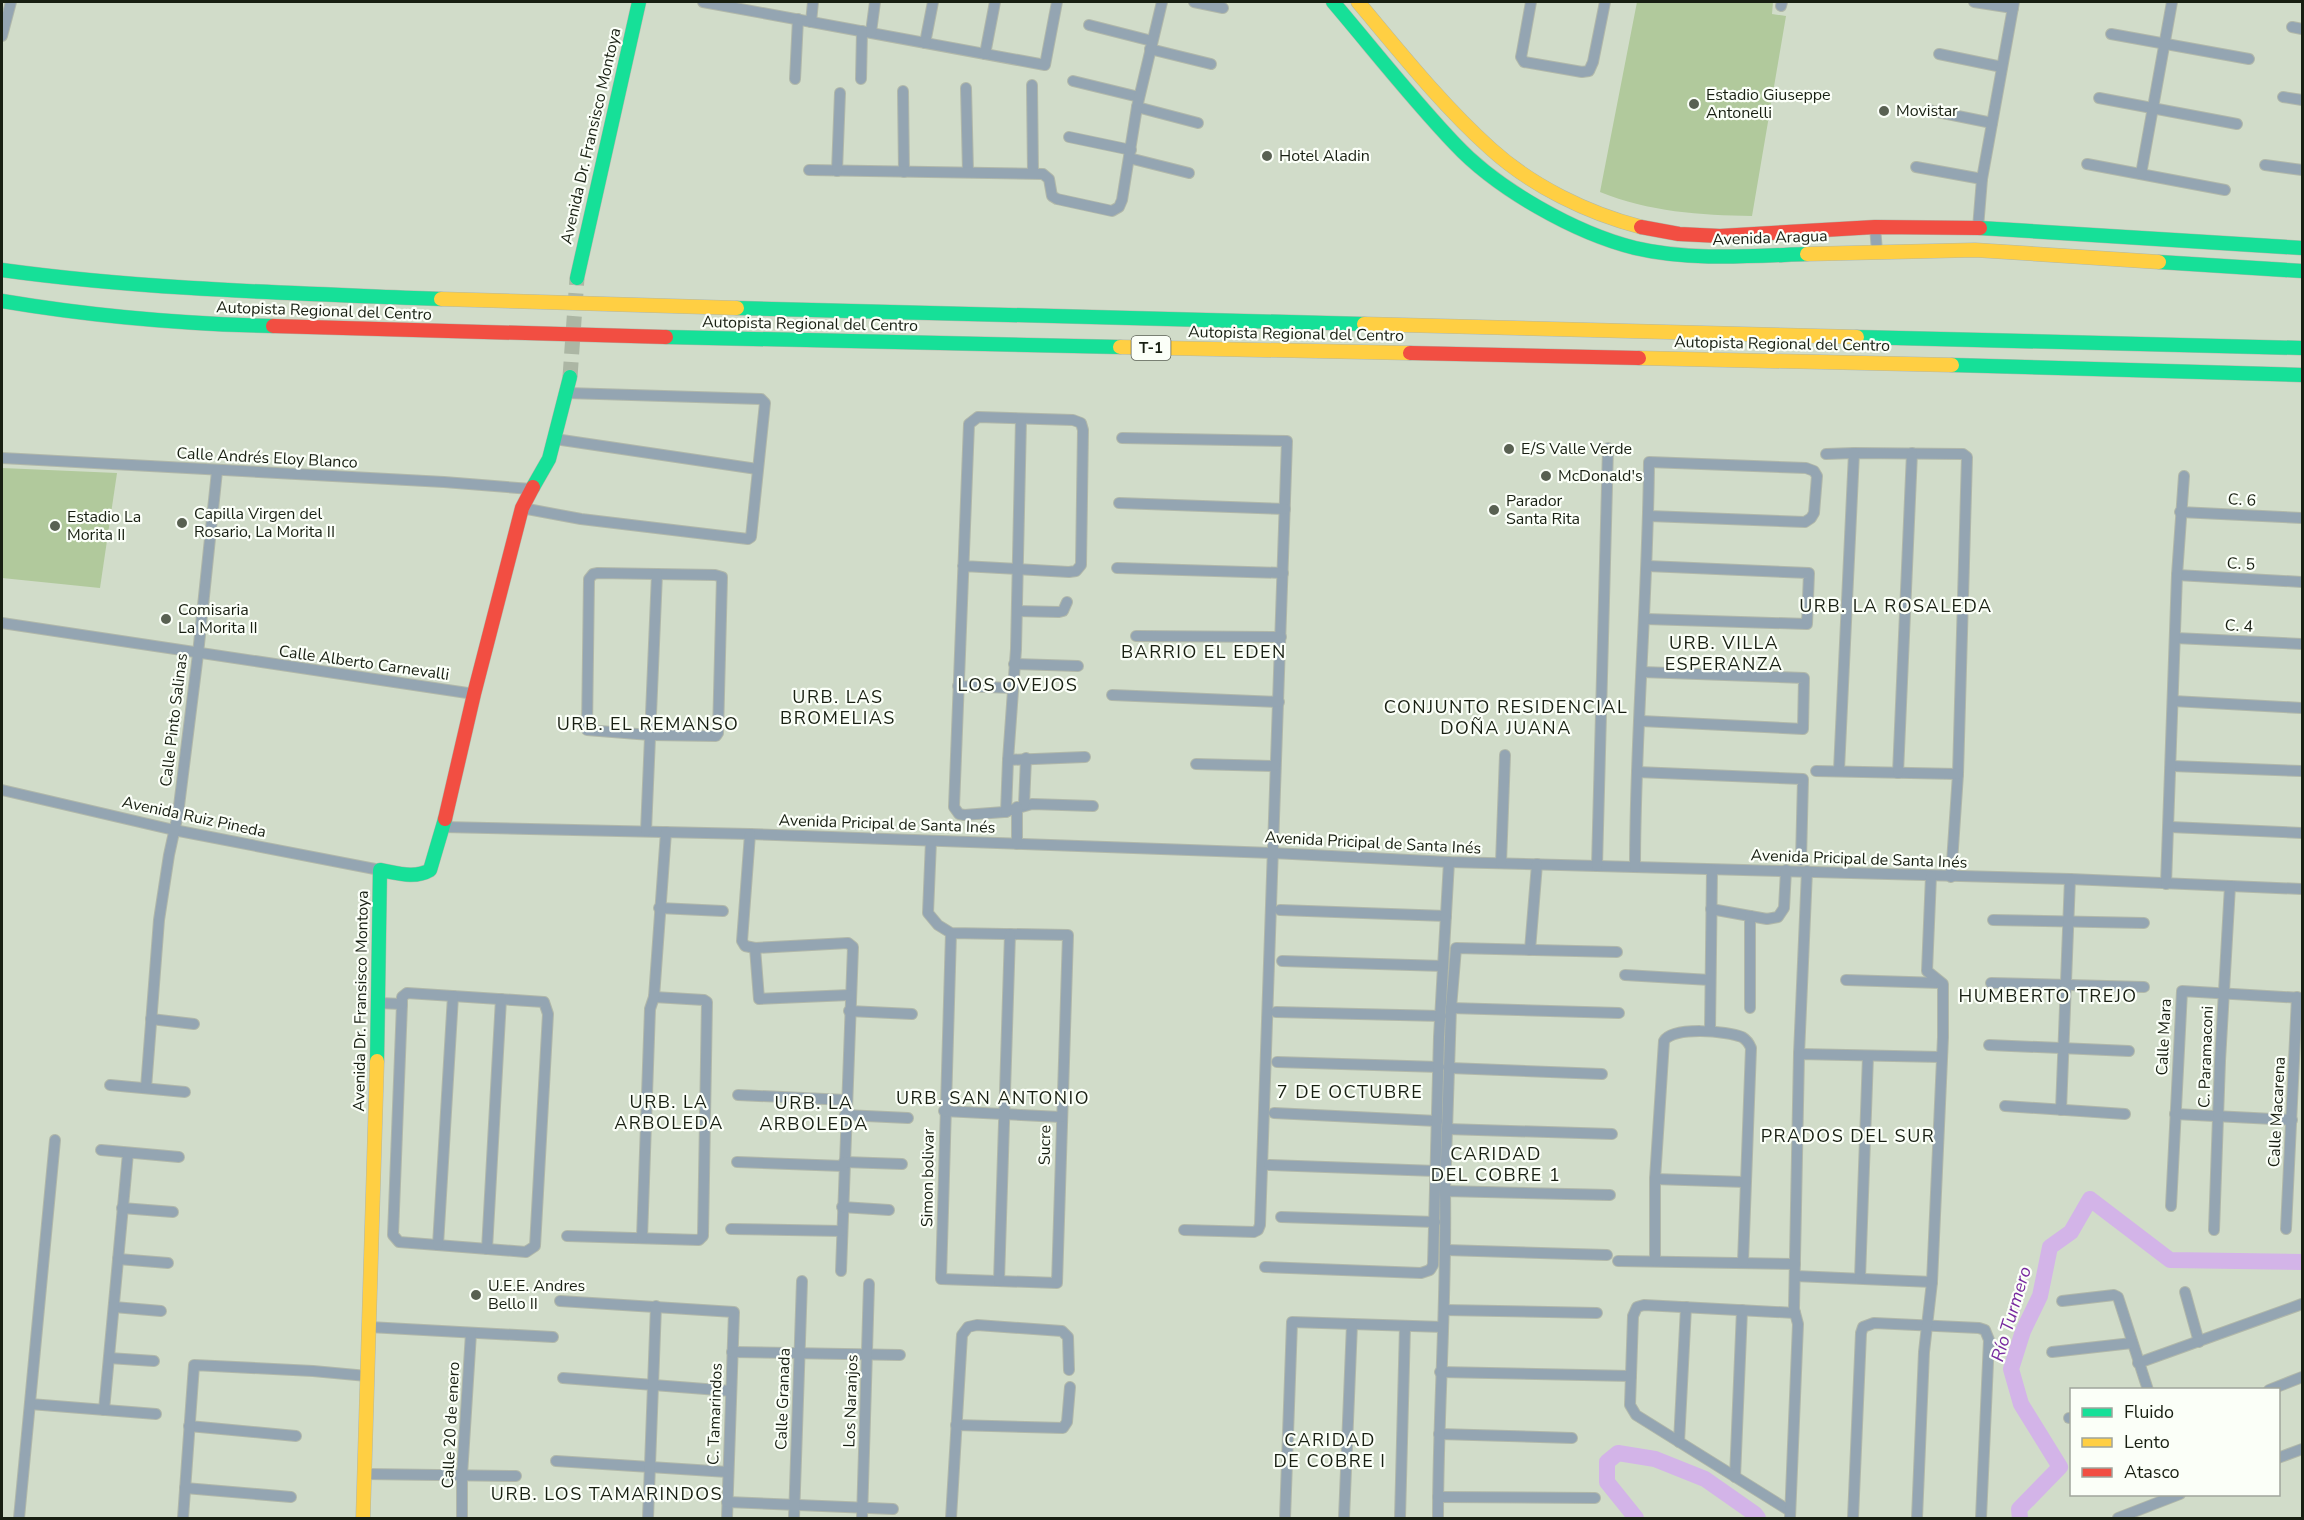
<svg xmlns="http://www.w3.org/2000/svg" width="2304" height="1520" font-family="'Nunito Sans',sans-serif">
<rect width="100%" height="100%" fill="#d1dcc9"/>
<!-- green -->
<g fill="#b1c99c">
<path d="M1637 2H1773L1772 14 1786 16 1752 216C1700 215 1649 212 1600 192Z"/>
<polygon points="2,468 117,473 100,588 2,578"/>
</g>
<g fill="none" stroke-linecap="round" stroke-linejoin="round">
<!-- river -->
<g stroke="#d3b4e8" stroke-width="16">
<polyline points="1636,1518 1607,1482 1607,1462 1618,1453 1655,1459 1705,1479 1755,1514 1758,1518"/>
<polyline points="2020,1518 2019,1509 2060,1467 2021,1404 2011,1369 2023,1331 2040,1296 2050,1247 2071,1232 2090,1199 2170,1260 2302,1262"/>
</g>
<!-- secondary-tunnel -->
<polyline stroke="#acb6a4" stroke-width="15" stroke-dasharray="15 8" stroke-linecap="butt" points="570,377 577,278"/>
<!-- street casing -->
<g stroke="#b1b8aa" stroke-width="12">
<g id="street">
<polyline points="703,2 1045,65 1057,2"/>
<polyline points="1194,2 1223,8"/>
<polyline points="1531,2 1522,52 1521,57 1524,62 1582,72 1589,71 1593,62 1605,2"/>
<polyline points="1974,2 2013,8"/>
<polyline points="1781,6 1782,2"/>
<polyline points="811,22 813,2"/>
<polyline points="1089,25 1152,41"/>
<polyline points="2292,27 2302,29"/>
<polyline points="871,32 875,2"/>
<polyline points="2111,34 2249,59"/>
<polyline points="2,36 11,2"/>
<polyline points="925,43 933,2"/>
<polyline points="1150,49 1211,64"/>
<polyline points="985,54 995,2"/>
<polyline points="1939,54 2002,67"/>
<polyline points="795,79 798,19"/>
<polyline points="861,79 862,31"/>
<polyline points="1073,81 1139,97"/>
<polyline points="1032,85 1033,173"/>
<polyline points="966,88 968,172"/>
<polyline points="903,91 904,172"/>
<polyline points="2283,97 2302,100"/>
<polyline points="2099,98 2237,124"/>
<polyline points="1137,107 1198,123"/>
<polyline points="1928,110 1992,123"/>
<polyline points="1069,137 1131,150"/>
<polyline points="1129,158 1189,173"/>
<polyline points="2087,164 2225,190"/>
<polyline points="2265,165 2302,170"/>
<polyline points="1916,167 1982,179"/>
<polyline points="809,170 1043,174 1049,179 1052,196 1057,199 1112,211 1119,207 1122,200 1137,107 1162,2"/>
<polyline points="837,171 840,93"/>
<polyline points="2141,174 2172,2"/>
<polyline points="1875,227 1877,251"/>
<polyline points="1978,228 1982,179 2014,2"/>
<polyline points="1122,438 1287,441 1260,1225 1258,1230 1254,1232 1184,1230"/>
<polyline points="555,439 757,469"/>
<polyline points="1826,454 1854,453 1963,454 1967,457 1958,774 1951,877"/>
<polyline points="2,458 444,482 531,489"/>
<polyline points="1119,503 1285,509"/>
<polyline points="522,508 581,519 748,539 751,537 765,403 761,399 567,393"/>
<polyline points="2180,512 2302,518"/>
<polyline points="963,566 1069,572 1076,571 1081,565 1083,430 1081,423 1073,420 978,417 969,424 954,807 959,814 964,815 1004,812 1032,804 1093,806"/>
<polyline points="1117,568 1283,573"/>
<polygon points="598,573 715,575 722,577 718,733 716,736 650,735 587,730 589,579 593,574"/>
<polyline points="2177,575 2302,582"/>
<polyline points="1017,611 1059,612 1063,611 1067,602"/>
<polyline points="1646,619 1807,624 1809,573 1647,566"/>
<polyline points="2,623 474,694"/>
<polyline points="1136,636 1281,637"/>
<polyline points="2175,638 2302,644"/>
<polyline points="1014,664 1078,666"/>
<polyline points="958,686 1013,688"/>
<polyline points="1112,695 1279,702"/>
<polyline points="2173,701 2302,708"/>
<polyline points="1641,721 1803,729 1804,678 1642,672"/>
<polyline points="1008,760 1085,757"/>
<polyline points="1196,764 1275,766"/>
<polyline points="2172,766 2302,771"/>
<polyline points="1839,770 1854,453"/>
<polyline points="1816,771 1958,774"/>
<polyline points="1637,772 1803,779 1801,860"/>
<polyline points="1898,773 1912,453"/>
<polyline points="2,790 174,830 380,870"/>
<polyline points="1024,805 1026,758"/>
<polyline points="1006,812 1008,760 1016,649 1021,419"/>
<polyline points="443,827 750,834 1273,853 1449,862 2070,879 2302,889"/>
<polyline points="2170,827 2302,833"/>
<polyline points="646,831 657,574"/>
<polyline points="750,834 742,941 745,946 755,948 848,943 853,947 841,1271"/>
<polyline points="931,841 928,913 938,925 951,933 1068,935 1057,1283 941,1279 951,933"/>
<polyline points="1017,844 1017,807"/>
<polyline points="1501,863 1505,755"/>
<polyline points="1597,866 1608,448"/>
<path d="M1635 867C1635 732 1648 597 1649 462L1806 468 1814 471 1817 476 1814 513 1811 518 1805 522 1649 516"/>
<polyline points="2166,884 2177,575 2184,476"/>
<polyline points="659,908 723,911"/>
<polyline points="1711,909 1750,916 1750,1008"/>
<polyline points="1280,910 1446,916"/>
<polyline points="1750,916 1767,919 1778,917 1784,908 1786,870"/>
<polyline points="1993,920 2144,923"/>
<polyline points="755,948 759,999 850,995"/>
<polyline points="1530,950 1537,864"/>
<polyline points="1282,961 1443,966"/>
<polyline points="1625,975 1710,980"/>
<polyline points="1846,980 1940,983"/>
<polyline points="1991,983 2144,987"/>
<polygon points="407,993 544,1002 548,1014 535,1246 526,1252 399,1242 393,1235 402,1004 402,997"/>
<polyline points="379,1003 402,1004"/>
<polyline points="1451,1008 1619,1013"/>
<polyline points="849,1011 912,1014"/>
<polyline points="1276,1012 1441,1016"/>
<polyline points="151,1019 194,1024"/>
<polyline points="1710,1031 1712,870"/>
<polyline points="1989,1045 2129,1051"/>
<polyline points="1799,1054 1807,871"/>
<polyline points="1277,1062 1439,1067"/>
<polyline points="1450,1068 1602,1074"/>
<polyline points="110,1085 185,1092"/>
<polyline points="146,1088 159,920 169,855 178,814 198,654 217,471"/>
<polyline points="738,1095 846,1100"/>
<polyline points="2005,1106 2125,1114"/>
<polyline points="2061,1110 2070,879"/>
<polyline points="944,1111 1061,1117"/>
<polyline points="1274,1113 1437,1121"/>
<polyline points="2175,1114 2292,1120"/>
<polyline points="845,1115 908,1118"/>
<polyline points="1447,1129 1612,1134"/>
<polyline points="101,1150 179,1157"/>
<polyline points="737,1162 843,1166"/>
<polyline points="844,1162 902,1164"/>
<polyline points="1269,1165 1436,1171"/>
<polyline points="1655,1179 1745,1182"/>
<polyline points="1445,1191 1451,1008 1456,948 1617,952"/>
<polyline points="2171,1206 2182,991 2302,998"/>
<polyline points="842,1207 889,1210"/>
<polyline points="122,1208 173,1212"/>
<polyline points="1281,1217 1435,1222"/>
<polyline points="731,1229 842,1231"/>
<polyline points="2286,1229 2297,997"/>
<polyline points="2214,1230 2220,1061 2230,886"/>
<polyline points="567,1236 699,1240 703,1236 707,1002 704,1000 654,997"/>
<polyline points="642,1238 650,1009 654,997 666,832"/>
<polyline points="438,1245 453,996"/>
<polyline points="487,1249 501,999"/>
<polyline points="1446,1250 1607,1255"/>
<polyline points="118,1259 168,1263"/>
<polyline points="1618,1261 1795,1264"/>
<path d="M1655 1261V1179L1664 1041C1673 1026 1727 1031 1742 1037 1747 1040 1749 1043 1751 1048L1743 1262"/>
<polyline points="1265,1267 1421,1273 1430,1270 1433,1265 1439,1037 1449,862"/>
<polyline points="1795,1276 1932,1282"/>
<polyline points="1860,1278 1868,1056"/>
<polyline points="999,1281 1010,934"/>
<polyline points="2185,1292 2199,1342"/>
<polyline points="560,1301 734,1312 727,1518"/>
<polyline points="2062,1301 2114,1295 2118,1297 2148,1390"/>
<polyline points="114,1307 161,1311"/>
<polyline points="1444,1310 1597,1313"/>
<polyline points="369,1327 553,1337"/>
<polyline points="732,1352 900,1355"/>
<polyline points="2052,1352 2132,1343"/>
<polyline points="109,1358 154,1361"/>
<polyline points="2138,1363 2302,1304"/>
<polyline points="1440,1372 1631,1376"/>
<polyline points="563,1378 731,1391"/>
<polyline points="2269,1390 2302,1377"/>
<polyline points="30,1404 156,1414"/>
<polyline points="104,1410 128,1153"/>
<polyline points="2069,1418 2072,1418"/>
<polyline points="956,1425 1063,1428 1067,1422 1070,1387"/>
<polyline points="189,1426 296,1436"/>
<polyline points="1439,1434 1572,1438"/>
<polyline points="1679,1442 1686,1307"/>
<polyline points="2278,1458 2302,1449"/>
<polyline points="556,1461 728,1472"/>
<polyline points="365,1474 516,1476"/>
<polyline points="1735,1477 1742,1310"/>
<polyline points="185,1488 291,1497"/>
<polyline points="1438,1497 1595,1498"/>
<polyline points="727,1502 893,1509"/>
<polyline points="1790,1511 1636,1415 1630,1405 1633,1316 1637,1307 1644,1305 1795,1313"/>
<polyline points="19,1518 55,1140"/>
<polyline points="183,1518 194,1365 313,1371 367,1376"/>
<polyline points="462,1518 462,1475 471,1333"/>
<polyline points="648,1518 656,1306"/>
<polyline points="794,1518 802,1281"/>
<polyline points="862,1518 869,1284"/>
<polyline points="951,1518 962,1335 968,1327 977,1325 1062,1331 1068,1337 1069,1370"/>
<polyline points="1285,1518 1292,1322 1443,1327"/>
<polyline points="1344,1518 1352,1324"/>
<polyline points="1400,1518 1405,1326"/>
<path d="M1438 1518C1438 1409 1447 1300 1445 1191L1610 1195"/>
<polyline points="1790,1518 1798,1324 1794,1309 1799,1054 1941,1057"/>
<polyline points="1853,1518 1861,1333 1863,1327 1874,1323 1979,1328 1985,1330 1989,1340 1981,1518"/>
<polyline points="1917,1518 1924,1352 1932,1282 1943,1037 1943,984 1927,971 1931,876"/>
<polyline points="2118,1518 2180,1494"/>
</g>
</g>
<!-- fast casing -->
<g stroke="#b1b8aa" stroke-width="15">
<g id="fast">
<path d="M1333 2C1373 49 1412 99 1455 144 1497 189 1575 233 1635 248 1690 261 1751 256 1807 254"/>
<polyline points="1980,228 2302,248"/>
<polyline points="2159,262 2302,271"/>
<path d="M2 270C147 290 294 293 441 299"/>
<polyline points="577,278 639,2"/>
<path d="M2 301C91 316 183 324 273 326"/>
<polyline points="737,308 1364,324"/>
<polyline points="666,337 1120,347"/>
<polyline points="1857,337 2302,348"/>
<polyline points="1952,365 2302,375"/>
<polyline points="533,487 549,459 570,377"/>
<path d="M377 1061 380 870C397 873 415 879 430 870L445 819"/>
</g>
</g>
<!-- slow casing -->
<g stroke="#b1b8aa" stroke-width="15">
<g id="slow">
<path d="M1358 2C1400 52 1442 105 1491 149 1532 186 1587 213 1641 227"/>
<polyline points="1807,254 1975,250 2159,262"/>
<polyline points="441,299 737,308"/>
<polyline points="1364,324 1857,337"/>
<polyline points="1120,347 1410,353"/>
<polyline points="1639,358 1952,365"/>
<polyline points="363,1518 377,1061"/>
</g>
</g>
<!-- jam casing -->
<g stroke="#b1b8aa" stroke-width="15">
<g id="jam">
<polyline points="1641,227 1679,234 1720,236 1875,227 1980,228"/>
<polyline points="273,326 666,337"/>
<polyline points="1410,353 1639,358"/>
<polyline points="445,819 474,694 522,508 533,487"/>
</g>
</g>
<!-- street -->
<use href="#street" stroke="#94a5b2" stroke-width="10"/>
<!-- fast -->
<use href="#fast" stroke="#16e098" stroke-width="14"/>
<!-- slow -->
<use href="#slow" stroke="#ffcf43" stroke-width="14"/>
<!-- jam -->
<use href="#jam" stroke="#f24e42" stroke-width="14"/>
</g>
<!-- markers -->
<g fill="#596152" stroke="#fbfff8" stroke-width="2">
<circle cx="1694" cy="104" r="6"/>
<circle cx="1884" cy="111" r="6"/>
<circle cx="1267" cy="156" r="6"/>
<circle cx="1509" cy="449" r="6"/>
<circle cx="1546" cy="476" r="6"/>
<circle cx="1494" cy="510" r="6"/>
<circle cx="182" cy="523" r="6"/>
<circle cx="55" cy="526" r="6"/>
<circle cx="166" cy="619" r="6"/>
<circle cx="476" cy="1295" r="6"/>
</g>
<g text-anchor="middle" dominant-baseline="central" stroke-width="4.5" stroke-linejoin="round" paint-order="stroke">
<!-- shield labels -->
<rect fill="#fbfff8" stroke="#5c6257" stroke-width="1.5" x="1131.5" y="336" width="39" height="24" rx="4.5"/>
<g font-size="15" font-weight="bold" fill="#181f12">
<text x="1151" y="348">T-1</text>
</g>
<!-- poi labels -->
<g font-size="16" fill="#181f12" stroke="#fbfff8" text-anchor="start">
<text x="1706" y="95">Estadio Giuseppe<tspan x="1706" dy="18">Antonelli</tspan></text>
<text x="1896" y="111">Movistar</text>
<text x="1279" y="156">Hotel Aladin</text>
<text x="1521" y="449">E/S Valle Verde</text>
<text x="1558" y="476">McDonald's</text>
<text x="1506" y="501">Parador<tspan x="1506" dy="18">Santa Rita</tspan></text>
<text x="194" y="514">Capilla Virgen del<tspan x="194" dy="18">Rosario, La Morita II</tspan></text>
<text x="67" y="517">Estadio La<tspan x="67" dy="18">Morita II</tspan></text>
<text x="178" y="610">Comisaria<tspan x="178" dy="18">La Morita II</tspan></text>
<text x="488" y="1286">U.E.E. Andres<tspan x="488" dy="18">Bello II</tspan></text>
</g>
<!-- street labels -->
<g font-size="16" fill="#181f12" stroke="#fbfff8">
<text transform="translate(591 136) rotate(-77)">Avenida Dr. Fransisco Montoya</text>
<text transform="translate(1770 238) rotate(-2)">Avenida Aragua</text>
<text transform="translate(324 311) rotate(2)">Autopista Regional del Centro</text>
<text transform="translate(810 324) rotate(1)">Autopista Regional del Centro</text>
<text transform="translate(1296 334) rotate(1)">Autopista Regional del Centro</text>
<text transform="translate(1782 344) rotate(1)">Autopista Regional del Centro</text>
<text transform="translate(267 458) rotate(3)">Calle Andrés Eloy Blanco</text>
<text transform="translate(2242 500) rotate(3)">C. 6</text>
<text transform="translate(2241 564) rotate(3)">C. 5</text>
<text transform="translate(2239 626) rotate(3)">C. 4</text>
<text transform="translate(364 663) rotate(8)">Calle Alberto Carnevalli</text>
<text transform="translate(174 720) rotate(-83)">Calle Pinto Salinas</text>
<text transform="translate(194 817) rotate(12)">Avenida Ruiz Pineda</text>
<text transform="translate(887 824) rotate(2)">Avenida Pricipal de Santa Inés</text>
<text transform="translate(1373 843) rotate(3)">Avenida Pricipal de Santa Inés</text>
<text transform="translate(1859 859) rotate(2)">Avenida Pricipal de Santa Inés</text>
<text transform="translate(361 1001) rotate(-89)">Avenida Dr. Fransisco Montoya</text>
<text transform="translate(2164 1037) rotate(-87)">Calle Mara</text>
<text transform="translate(2206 1057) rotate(-88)">C. Paramaconi</text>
<text transform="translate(2277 1112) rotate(-87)">Calle Macarena</text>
<text transform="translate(1045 1145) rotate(-89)">Sucre</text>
<text transform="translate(928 1178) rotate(-89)">Simon bolivar</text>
<text transform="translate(783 1399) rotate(-88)">Calle Granada</text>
<text transform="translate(851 1401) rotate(-88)">Los Naranjos</text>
<text transform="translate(715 1414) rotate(-88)">C. Tamarindos</text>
<text transform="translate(451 1425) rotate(-87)">Calle 20 de enero</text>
</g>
<!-- neighbourhood labels -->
<g font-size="18" letter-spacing="1.5" fill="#181f12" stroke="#fbfff8">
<text x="1896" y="606">URB. LA ROSALEDA</text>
<text x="1724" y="643">URB. VILLA<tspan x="1724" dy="21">ESPERANZA</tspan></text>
<text x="1204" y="652">BARRIO EL EDEN</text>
<text x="1018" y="685">LOS OVEJOS</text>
<text x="838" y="697">URB. LAS<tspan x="838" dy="21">BROMELIAS</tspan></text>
<text x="1506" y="707">CONJUNTO RESIDENCIAL<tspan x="1506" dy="21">DOÑA JUANA</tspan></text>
<text x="648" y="724">URB. EL REMANSO</text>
<text x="2048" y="996">HUMBERTO TREJO</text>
<text x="1350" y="1092">7 DE OCTUBRE</text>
<text x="993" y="1098">URB. SAN ANTONIO</text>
<text x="669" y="1102">URB. LA<tspan x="669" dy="21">ARBOLEDA</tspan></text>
<text x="814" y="1103">URB. LA<tspan x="814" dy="21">ARBOLEDA</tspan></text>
<text x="1848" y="1136">PRADOS DEL SUR</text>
<text x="1496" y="1154">CARIDAD<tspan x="1496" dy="21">DEL COBRE 1</tspan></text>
<text x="1330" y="1440">CARIDAD<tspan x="1330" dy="21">DE COBRE I</tspan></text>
<text x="607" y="1494">URB. LOS TAMARINDOS</text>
</g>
<!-- water labels -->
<g font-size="18" font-style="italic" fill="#76289e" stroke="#fbfff8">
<text transform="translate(2011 1314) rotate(-73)">Río Turmero</text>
</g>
</g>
<!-- border -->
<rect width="2304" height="1520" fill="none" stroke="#181f12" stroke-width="6"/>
<!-- legend -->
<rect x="2070" y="1388" width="210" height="108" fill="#fbfff8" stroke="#a0a59c" stroke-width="1.5"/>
<rect x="2082" y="1408" width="30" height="9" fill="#16e098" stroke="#a0a59c" stroke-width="1.5"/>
<text x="2124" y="1418" font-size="18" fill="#181f12">Fluido</text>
<rect x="2082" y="1438" width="30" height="9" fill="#ffcf43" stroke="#a0a59c" stroke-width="1.5"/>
<text x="2124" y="1448" font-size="18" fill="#181f12">Lento</text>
<rect x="2082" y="1468" width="30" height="9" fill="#f24e42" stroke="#a0a59c" stroke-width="1.5"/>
<text x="2124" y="1478" font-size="18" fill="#181f12">Atasco</text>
</svg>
